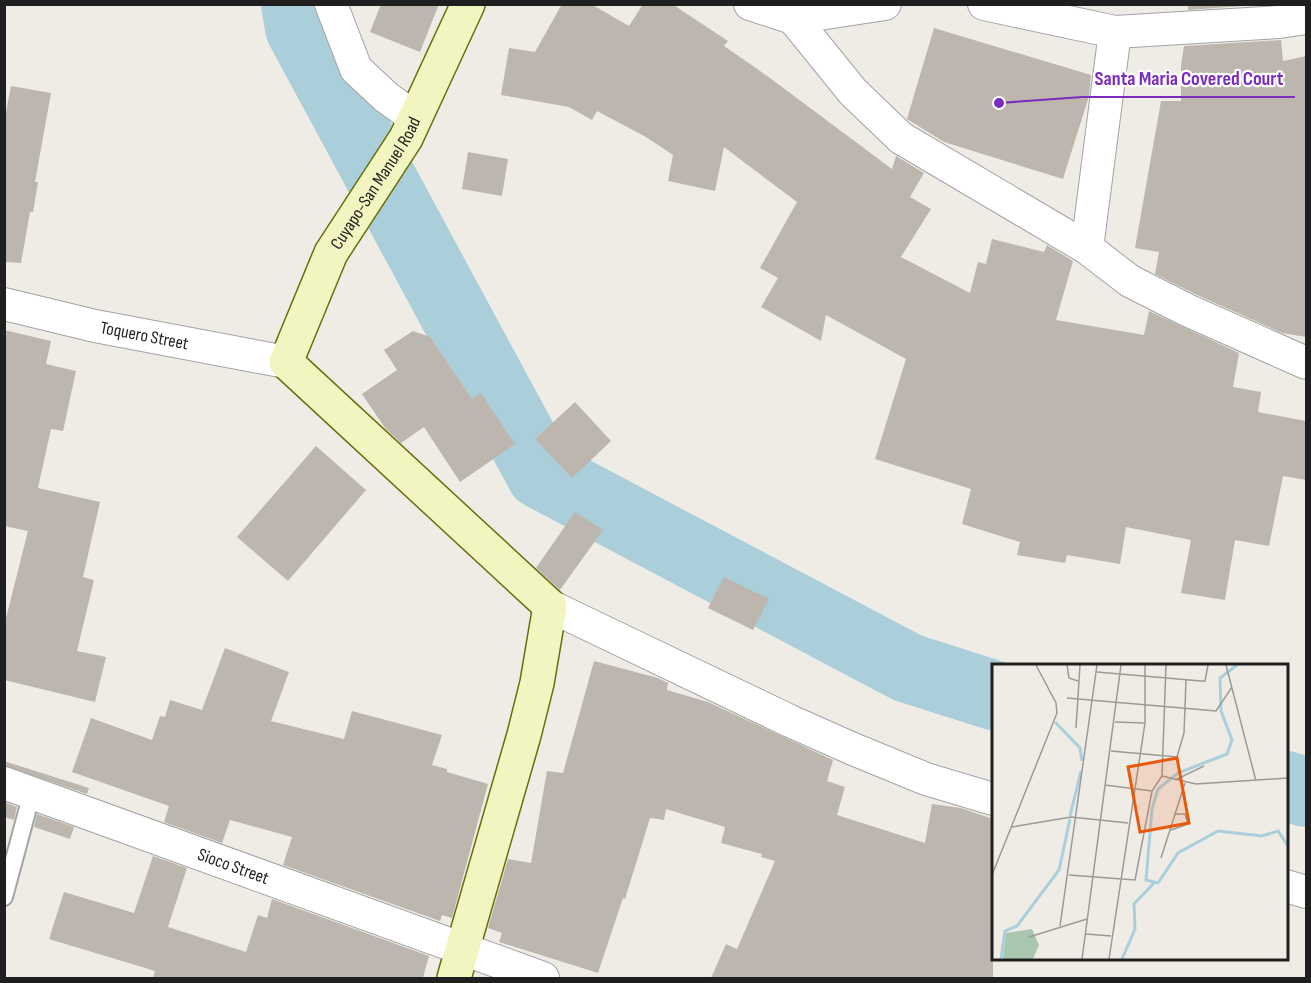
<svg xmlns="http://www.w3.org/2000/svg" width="1311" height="983" font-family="'Sofia Sans Condensed',sans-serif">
<rect width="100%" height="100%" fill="#efece6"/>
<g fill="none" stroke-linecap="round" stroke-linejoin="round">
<!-- river -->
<g stroke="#aacfda" stroke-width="70">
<polyline points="296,4 300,28 541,474 908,668 993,695"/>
<polyline points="1286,786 1306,792"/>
</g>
</g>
<!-- building -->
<g fill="#bcb6af">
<polygon points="381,4 439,4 420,52 370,32"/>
<polygon points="562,4 591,4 629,26 643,4 672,4 728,41 724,46 770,78 892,169 896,156 924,173 910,197 931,209 901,257 970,293 978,262 986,264 992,239 1044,252 1047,245 1073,261 1056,320 1144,335 1149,311 1239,353 1233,387 1261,392 1258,412 1306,421 1306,480 1283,476 1269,546 1235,540 1225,600 1181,593 1191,540 1126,527 1120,564 1067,555 1065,563 1017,555 1020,542 962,524 971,489 875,459 906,359 826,315 821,341 761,307 778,278 760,268 797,202 724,147 715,191 668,181 673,155 646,137 597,111 592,120 569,107 501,95 509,48 535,52"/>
<polygon points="1188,4 1270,4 1188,10"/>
<polygon points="934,28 1091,75 1089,96 1063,179 944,142 907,119"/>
<polygon points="1281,40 1283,61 1306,56 1306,337 1282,333 1195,294 1155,274 1159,252 1135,248 1161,101 1181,101 1181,66 1184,46"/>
<polygon points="11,86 51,93 35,182 38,182 33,212 30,212 21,263 4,262 4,122"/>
<polygon points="468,152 508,159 502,196 462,189"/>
<polygon points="4,330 51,341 46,364 76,371 63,431 51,429 38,488 100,502 83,577 94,580 77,651 106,657 95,702 4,680 4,626 28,531 4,526"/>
<polygon points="413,331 430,337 472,399 481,393 515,444 460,482 424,427 401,443 385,428 362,394 397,370 384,350"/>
<polygon points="575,402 611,441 572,478 535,439"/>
<polygon points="316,446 366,490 288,581 237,537"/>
<polygon points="575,512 603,530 560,590 536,568"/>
<polygon points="724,577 769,599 753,630 708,608"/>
<polygon points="225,648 289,672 271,721 344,739 352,711 442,735 432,765 447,769 447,772 488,784 452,918 442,915 440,921 283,865 292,837 230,820 222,843 164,822 169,806 72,772 91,718 152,740 160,716 165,717 170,700 202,710"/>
<polygon points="594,661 658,678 668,683 667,690 708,702 833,760 827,781 845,787 837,815 925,843 932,804 961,808 993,819 993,978 711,978 726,944 737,949 775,861 761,857 762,854 721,843 725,827 666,809 664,820 650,818 625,899 623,898 598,973 499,942 502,933 488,928 508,859 531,863 547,771 563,773"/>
<polygon points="4,761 89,788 87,794 4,766"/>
<polygon points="4,802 17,807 14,820 4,817"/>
<polygon points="37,814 74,827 70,839 34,827"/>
<polygon points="153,856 187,868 168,927 246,952 258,915 267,918 272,899 429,956 423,978 153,978 155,971 49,939 64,892 134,913"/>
</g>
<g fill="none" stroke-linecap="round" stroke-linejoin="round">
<!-- lane casing -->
<g stroke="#a3a3a3" stroke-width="20">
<polyline id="lane" points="4,897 32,793"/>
</g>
<!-- street casing -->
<g stroke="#a3a3a3" stroke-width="34">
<g id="street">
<polyline points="331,4 356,69 386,97 415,118"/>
<polyline points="750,4 793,18 853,92 901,138 1087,248 1130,281 1187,310 1306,363"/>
<polyline points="984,4 1115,32"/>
<polyline points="793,18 885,4"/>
<polyline points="1087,248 1115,32 1279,22 1306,18"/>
<path id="s1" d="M4 304 95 326 286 362"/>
<polyline points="550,606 790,721 853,749 926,779 993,799"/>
<path id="s2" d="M4 783 543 978"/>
<polyline points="1286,886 1306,892"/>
</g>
</g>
<!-- secondary casing -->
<g stroke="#65700d" stroke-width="36">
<g id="secondary">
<path id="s3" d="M454 978 524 735 537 683 550 606 286 362 331 253 406 138 468 4"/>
</g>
</g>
<!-- lane -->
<use href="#lane" stroke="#fff" stroke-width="16"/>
<!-- street -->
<use href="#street" stroke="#fff" stroke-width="32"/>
<!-- secondary -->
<use href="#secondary" stroke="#f2f5bf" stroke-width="33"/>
</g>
<g text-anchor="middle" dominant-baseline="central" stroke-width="4.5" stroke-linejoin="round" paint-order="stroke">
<!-- street labels -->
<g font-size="18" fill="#1f1f1f" stroke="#fff">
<text stroke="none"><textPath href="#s3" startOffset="945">Cuyapo-San Manuel Road</textPath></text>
<text stroke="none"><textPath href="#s1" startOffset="144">Toquero Street</textPath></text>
<text stroke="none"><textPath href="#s2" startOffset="244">Sioco Street</textPath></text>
</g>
</g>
<!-- overview -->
<g transform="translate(992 664)">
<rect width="296" height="296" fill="#efece6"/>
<path d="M40 265 47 281 41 295H11L14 269Z" fill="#a9c7ae"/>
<path fill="none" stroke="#aacfda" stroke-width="3" d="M245 1 228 14 229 47 240 76 235 90 186 109 166 125 160 145 154 216 166 219 186 189 226 167 270 172 286 167 296 182M63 58 88 84 90 97M78 152 89 107M9 295 13 267 25 262 67 206 78 155M130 295 143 265 142 240 162 219"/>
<path fill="none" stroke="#9c9a96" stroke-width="1.5" d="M75 1 77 14 86 17M234 1 264 117M105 8 209 17H213L216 1M75 34 224 47 240 23M123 58 152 59M84 64 88 1M119 87 185 93 192 69 194 16M170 112 204 120 296 114M170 112 174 1M183 116 212 102M113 121 160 127 170 112M20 163 79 153 136 159M179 166 196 160 193 150H182M169 194 193 119M0 211 65 49 64 39 44 1M77 211 143 216 160 127M68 262 105 1M94 270 119 272M37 273 95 255M90 295 129 1M117 295 153 59V1"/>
<path fill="#e8590c" fill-opacity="0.15" stroke="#e8590c" stroke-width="3" d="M185 94 197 159 148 168 136 103Z"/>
<rect width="296" height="296" fill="none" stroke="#1f1f1f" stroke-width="3"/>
</g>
<!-- callouts -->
<path fill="none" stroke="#7b2cbf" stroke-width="2" d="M999 103L1082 97H1295"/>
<circle fill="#7b2cbf" stroke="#fff" stroke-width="2" cx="999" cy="103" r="6"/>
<g font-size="20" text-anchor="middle" font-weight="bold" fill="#7b2cbf" stroke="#fff" stroke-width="4.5" stroke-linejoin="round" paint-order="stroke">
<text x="1189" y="85">Santa Maria Covered Court</text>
</g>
<!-- border -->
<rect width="1311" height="983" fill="none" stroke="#1f1f1f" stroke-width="12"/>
</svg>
